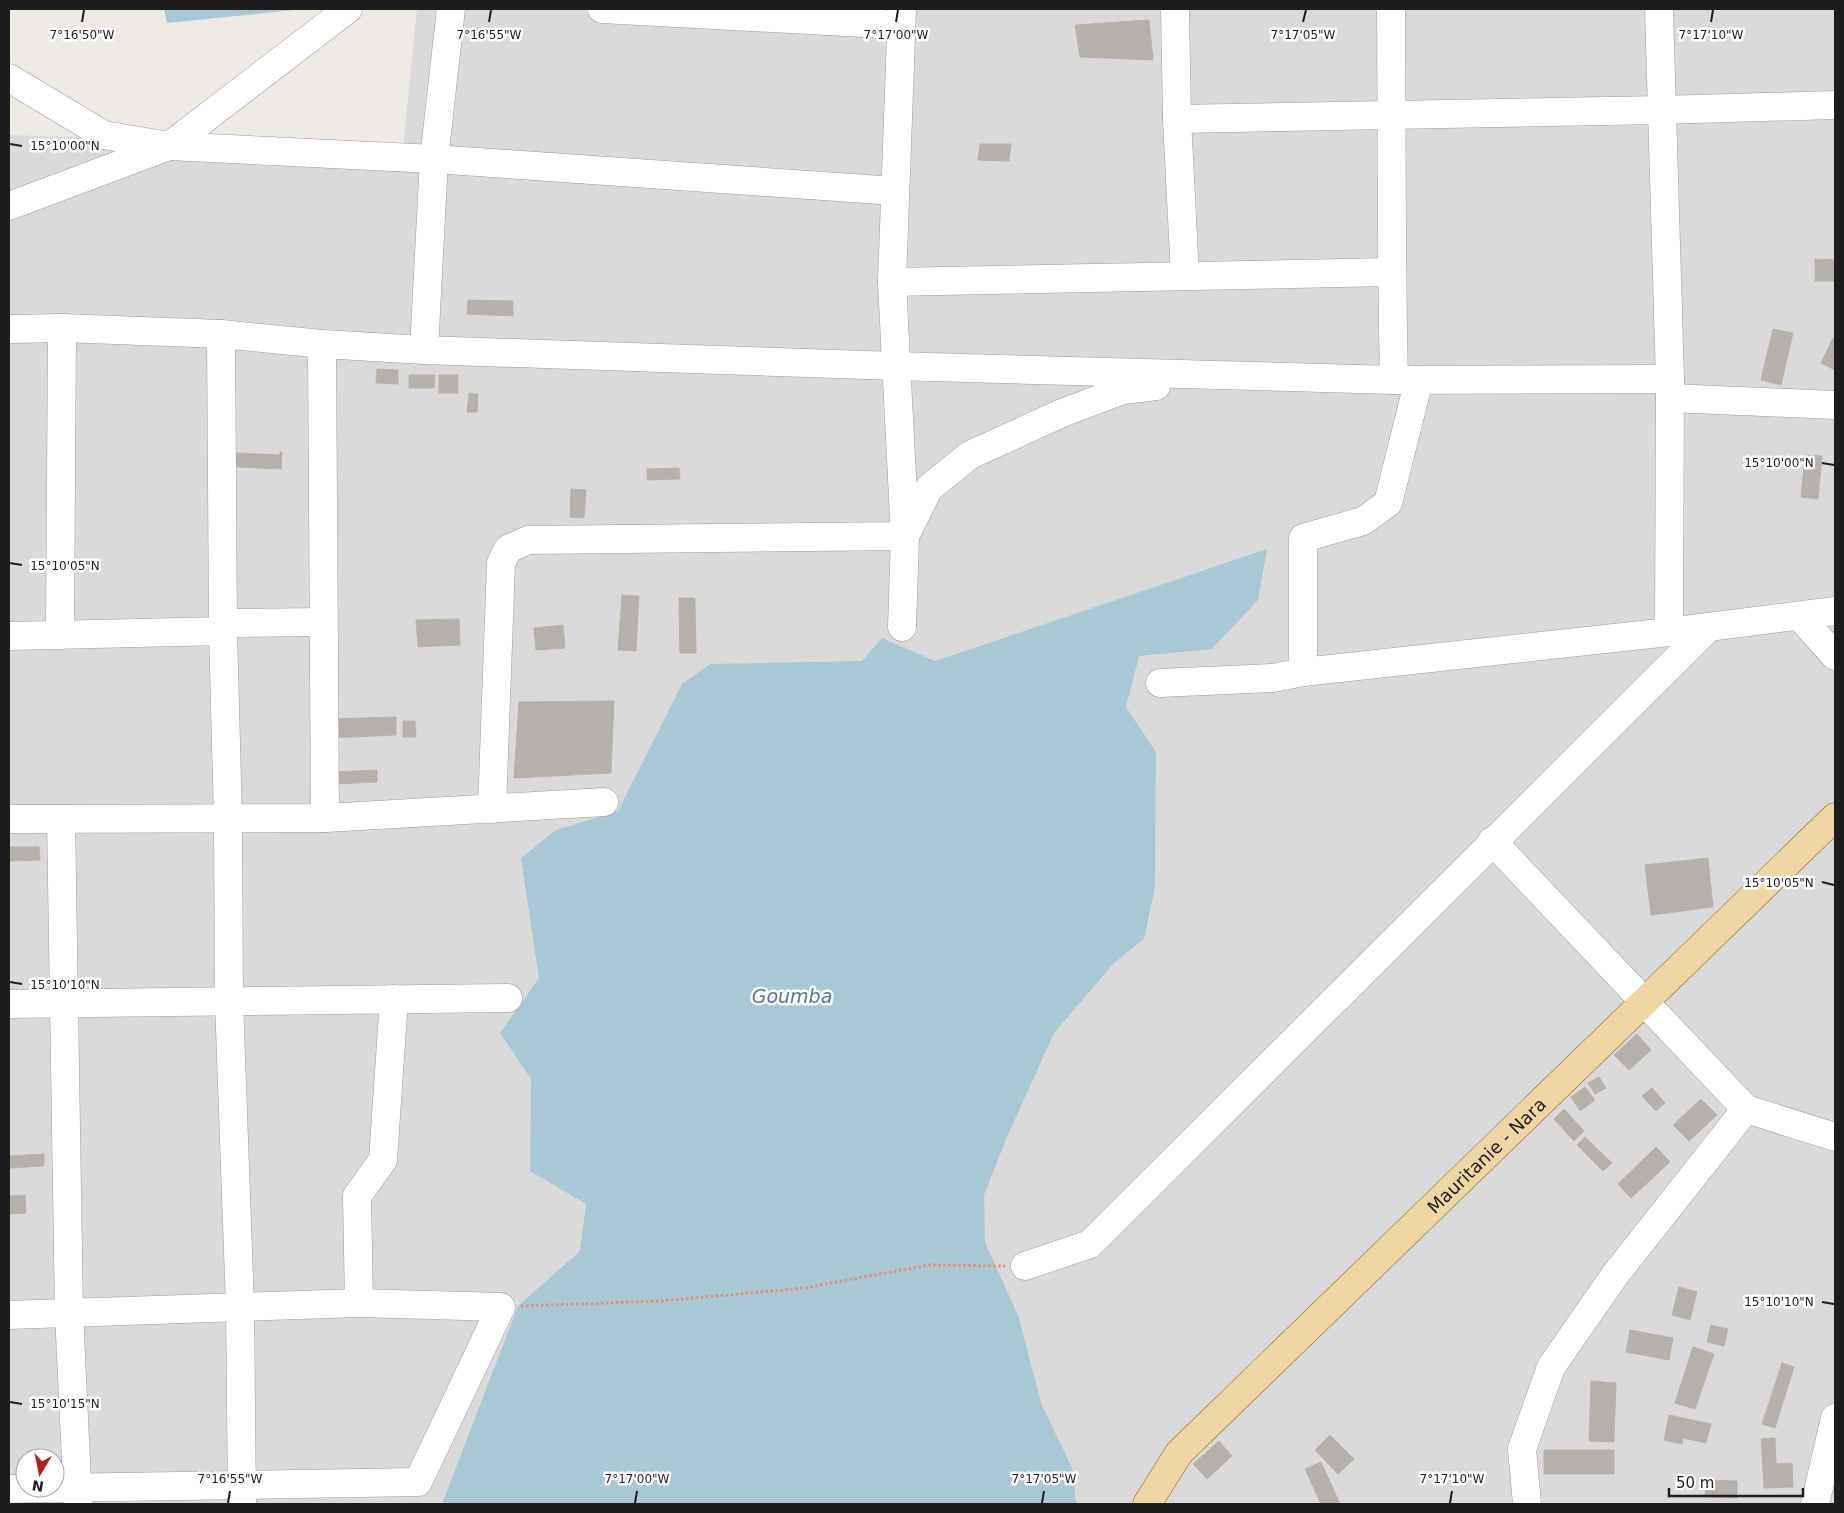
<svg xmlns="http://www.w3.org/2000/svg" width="1844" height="1513" font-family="'DejaVu Sans',sans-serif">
<rect width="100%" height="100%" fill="#edeae4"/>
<!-- residential -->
<path fill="#dbdada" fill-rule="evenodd" d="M417 9H1835V1504H9V135L403 148ZM25 1458H55V1488H25Z"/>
<!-- water -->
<g fill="#a9c8d5">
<polygon points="164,9 304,9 167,23"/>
<polygon points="1267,549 1258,600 1212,649 1139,656 1126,707 1156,752 1155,887 1144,939 1114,963 1054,1033 1007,1137 984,1195 985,1242 1019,1318 1041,1403 1072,1468 1076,1504 442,1504 518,1306 580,1251 586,1204 530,1171 531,1079 500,1033 539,978 521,858 556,830 618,811 682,684 710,664 862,661 882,638 935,661"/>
</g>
<!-- building -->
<g fill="#b5b0aa" stroke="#bcb2a8">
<polygon points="1149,20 1153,60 1080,57 1075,25"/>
<polygon points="980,144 1011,144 1009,161 978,160"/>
<polygon points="1815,259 1835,260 1835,281 1815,281"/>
<polygon points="468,300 513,301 513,316 467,314"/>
<polygon points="1773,329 1793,333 1781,385 1761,380"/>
<polygon points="1833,338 1835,339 1835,370 1821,363"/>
<polygon points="377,369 398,370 398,384 376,383"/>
<polygon points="409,375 435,375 434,388 409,388"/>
<rect x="439" y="375" width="19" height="18"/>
<polygon points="469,393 478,394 477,412 467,412"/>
<polygon points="280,452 282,452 281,469 236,467 237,453 280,455"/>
<polygon points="1805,455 1822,456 1818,499 1801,497"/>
<polygon points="679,468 680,479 647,480 647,469"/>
<polygon points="571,489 586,490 584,518 570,517"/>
<polygon points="622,595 639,596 636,651 618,650"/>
<polygon points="679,598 695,598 696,653 680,653"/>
<polygon points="459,619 460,645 418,647 416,620"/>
<polygon points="563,625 565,648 536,650 534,628"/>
<polygon points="614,701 611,773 514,778 519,702"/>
<polygon points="396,717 396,735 330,738 329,719"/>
<polygon points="403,721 415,721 416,737 403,737"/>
<polygon points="377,770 377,782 336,784 335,772"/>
<polygon points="9,847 39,847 40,860 9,861"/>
<polygon points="1708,858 1713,907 1651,915 1645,865"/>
<polygon points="1637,1034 1651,1050 1629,1070 1614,1055"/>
<polygon points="1599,1077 1606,1088 1595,1094 1588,1083"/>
<polygon points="1585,1087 1595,1100 1580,1111 1571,1097"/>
<polygon points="1652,1088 1665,1103 1656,1111 1642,1096"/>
<polygon points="1701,1099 1717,1115 1689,1141 1673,1125"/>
<polygon points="1564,1109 1584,1131 1574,1141 1554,1119"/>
<polygon points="1585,1137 1612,1163 1603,1171 1577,1145"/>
<polygon points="1656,1147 1670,1162 1631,1198 1618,1184"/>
<polygon points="44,1154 44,1166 9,1168 9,1156"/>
<polygon points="25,1195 26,1213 9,1214 9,1196"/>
<polygon points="1679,1287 1697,1292 1690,1320 1672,1315"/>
<polygon points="1711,1325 1728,1329 1724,1346 1707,1342"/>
<polygon points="1630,1330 1673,1338 1669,1360 1626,1352"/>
<polygon points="1693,1347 1714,1354 1695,1409 1675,1403"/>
<polygon points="1782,1363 1794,1367 1775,1428 1762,1424"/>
<polygon points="1591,1381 1616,1383 1614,1442 1589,1441"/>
<polygon points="1669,1415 1711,1424 1706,1443 1683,1438 1682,1444 1664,1440"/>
<polygon points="1330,1435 1354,1459 1338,1474 1315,1450"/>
<polygon points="1775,1438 1776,1464 1792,1463 1793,1487 1764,1488 1761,1439"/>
<polygon points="1219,1441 1232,1456 1207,1479 1193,1464"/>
<rect x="1544" y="1450" width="70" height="24"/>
<polygon points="1321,1462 1340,1504 1321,1504 1305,1469"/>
<polygon points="1706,1480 1737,1481 1737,1498 1705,1497"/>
</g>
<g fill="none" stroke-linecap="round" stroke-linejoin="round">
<!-- minor casing -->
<g stroke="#9e9e9e" stroke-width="29">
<g id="minor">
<polyline points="602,9 901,25"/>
<polyline points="1175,9 1177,119 1185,276"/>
<path d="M1391 9C1392 132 1391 256 1394 380"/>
<polyline points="1659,9 1670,379 1669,632"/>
<polyline points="9,78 104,135 169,146 434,159 895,191"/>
<polyline points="1177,119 1662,110 1835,105"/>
<polyline points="9,206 169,146 348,9"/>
<polyline points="892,282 1391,272"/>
<polyline points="9,329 62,328 221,334 322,344 424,350 895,366 1394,380 1670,379"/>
<polyline points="221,334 223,631 228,818 229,1001 240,1306 242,1504"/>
<polyline points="322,344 325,818"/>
<polyline points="424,350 434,159 451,9"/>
<polyline points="1670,398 1835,405"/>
<polyline points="1799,616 1835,656"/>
<polyline points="223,623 323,622"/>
<polyline points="902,627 905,536 892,282 902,9"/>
<polyline points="60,635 62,328"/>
<polyline points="9,636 223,631"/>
<polyline points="1303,672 1303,538 1363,521 1388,503 1419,380"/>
<polyline points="1160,683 1273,678 1303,672 1669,632 1835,611"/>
<polyline points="492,809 501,563 508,549 528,540 905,536 929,488 970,455 1062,413 1123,390 1156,386"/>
<polyline points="9,819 325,818 604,802"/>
<polyline points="61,819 69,1313 78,1504"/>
<polyline points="1492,841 1746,1109 1835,1137"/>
<polyline points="9,1004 508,998"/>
<polyline points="1025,1266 1090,1244 1709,627"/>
<polyline points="359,1303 357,1196 383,1160 394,999"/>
<polyline points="9,1315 359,1303 501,1307 418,1482 55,1488"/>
<polyline points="9,1489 47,1488"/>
<polyline points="1527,1504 1522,1449 1551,1367 1615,1275 1746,1109"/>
<polyline points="1815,1504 1835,1418"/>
</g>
</g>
<!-- major casing -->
<g stroke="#836612" stroke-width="29">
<g id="major">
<path id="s1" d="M1147 1504 1179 1453 1835 817"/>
</g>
</g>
<!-- path -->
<polyline stroke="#e88d79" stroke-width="3" stroke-dasharray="2.5 2.5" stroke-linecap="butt" points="521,1306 661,1301 804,1288 929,1265 1005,1266"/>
<!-- minor -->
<use href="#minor" stroke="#fff" stroke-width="28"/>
<!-- major -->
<use href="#major" stroke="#f0d5a5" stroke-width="28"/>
</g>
<!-- ticks -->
<path fill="none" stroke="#1d1d1d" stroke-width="2" d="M82 22 84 10M489 22 491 10M896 22 898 10M1303 22 1306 10M1711 22 1713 10M10 144 22 146M1822 463 1834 465M10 563 22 565M1822 882 1834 885M10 982 22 984M1822 1302 1834 1304M10 1402 22 1404M228 1503 230 1491M635 1503 637 1491M1042 1503 1044 1491M1450 1503 1452 1491"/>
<g text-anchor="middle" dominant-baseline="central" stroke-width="5" stroke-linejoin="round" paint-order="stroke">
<!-- street labels -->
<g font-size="18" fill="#1d1d1d" stroke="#fff">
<text stroke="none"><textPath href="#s1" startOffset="488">Mauritanie - Nara</textPath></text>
</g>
<!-- water labels -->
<g font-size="19" font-style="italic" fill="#5575a0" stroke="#fff">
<text x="792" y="996">Goumba</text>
</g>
</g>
<g font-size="12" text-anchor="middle" fill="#1d1d1d" stroke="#fff" stroke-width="5" stroke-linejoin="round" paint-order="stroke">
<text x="489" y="39">7°16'55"W</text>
<text x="896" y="39">7°17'00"W</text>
<text x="1303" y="39">7°17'05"W</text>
<text x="1711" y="39">7°17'10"W</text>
<text x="82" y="39">7°16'50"W</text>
<text x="65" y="150">15°10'00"N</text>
<text x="1779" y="467">15°10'00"N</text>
<text x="65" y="570">15°10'05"N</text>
<text x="1779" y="887">15°10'05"N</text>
<text x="65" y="989">15°10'10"N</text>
<text x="1779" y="1306">15°10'10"N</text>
<text x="65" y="1408">15°10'15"N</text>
<text x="230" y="1483">7°16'55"W</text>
<text x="637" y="1483">7°17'00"W</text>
<text x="1044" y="1483">7°17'05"W</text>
<text x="1452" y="1483">7°17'10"W</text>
</g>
<!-- border -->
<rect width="1844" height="1513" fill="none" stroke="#1d1d1d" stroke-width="20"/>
<!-- north arrow -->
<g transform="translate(40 1473) rotate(190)"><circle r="24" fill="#ffffff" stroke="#a5a5a5"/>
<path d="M0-4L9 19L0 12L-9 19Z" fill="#b12419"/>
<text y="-8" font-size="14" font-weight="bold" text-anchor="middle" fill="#1d1d1d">N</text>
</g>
<!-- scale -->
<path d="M1669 1488v8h134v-8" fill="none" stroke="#1d1d1d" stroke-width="2.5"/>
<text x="1676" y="1488" font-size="15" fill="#1d1d1d" stroke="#ffffff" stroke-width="4" paint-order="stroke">50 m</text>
</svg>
